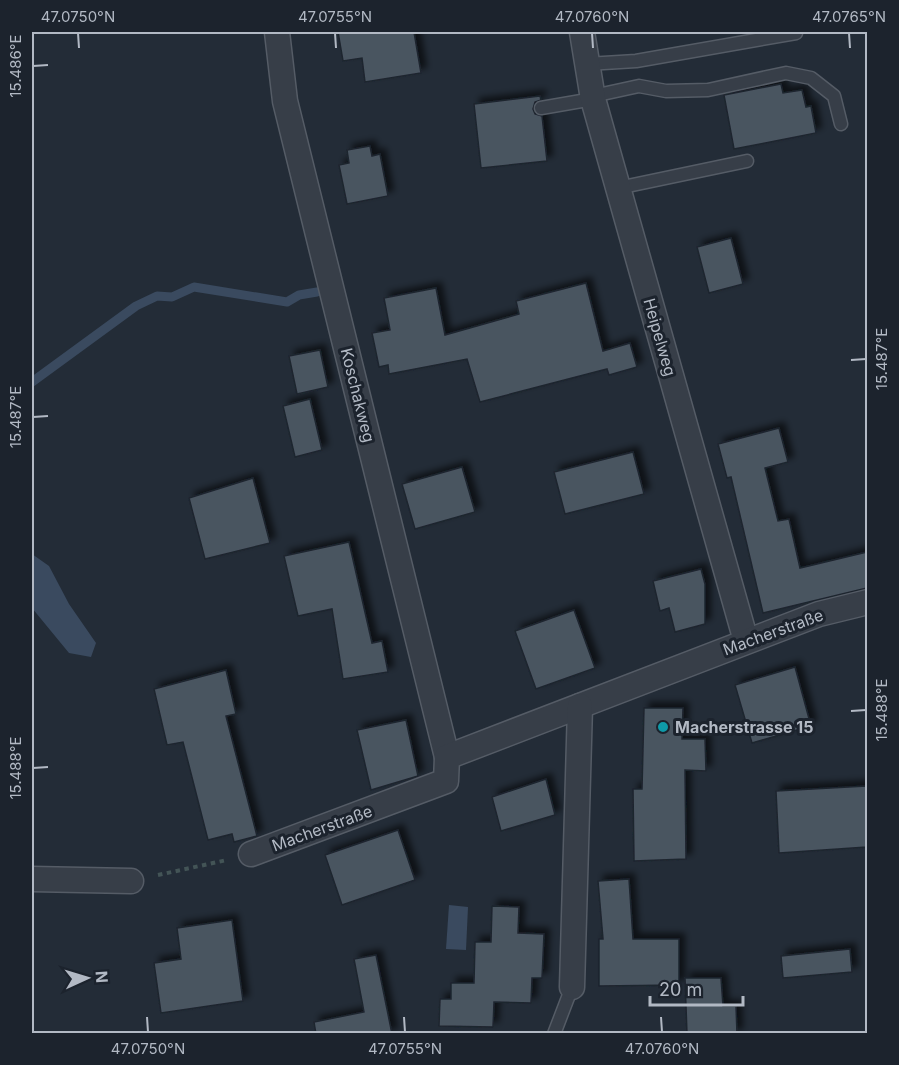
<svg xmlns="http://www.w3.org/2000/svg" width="899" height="1065" font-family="Inter,sans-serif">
<defs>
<filter id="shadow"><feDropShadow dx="5.5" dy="-5.5" stdDeviation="3" flood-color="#0009"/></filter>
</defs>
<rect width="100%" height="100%" fill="#232c37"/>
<!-- water -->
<g fill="#3a4a5f">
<polygon points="32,554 49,566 69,604 96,643 91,657 69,653 32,608"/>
<polygon points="449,905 468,907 466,950 446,949"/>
</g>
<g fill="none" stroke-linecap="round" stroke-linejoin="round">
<!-- stream -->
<polyline stroke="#3a4a5f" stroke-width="9" points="32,382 136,306 157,296 172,297 194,287 287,302 299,295 317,292"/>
</g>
<!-- building -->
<g fill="#4a5461" stroke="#1e252f" stroke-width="1.5" filter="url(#shadow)">
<polygon points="338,32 414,32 421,73 365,82 362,58 343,61"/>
<polygon points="781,84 783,93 802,90 806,107 811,106 816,133 734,149 724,95"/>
<polygon points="540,96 541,100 535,102 533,109 535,114 542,116 547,161 481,168 474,104"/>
<polygon points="370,146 372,156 380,154 388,196 347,204 339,165 349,163 347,150"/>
<polygon points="731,238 743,284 709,293 697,247"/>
<polygon points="586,283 603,351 630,343 637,367 609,375 607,369 480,402 467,359 389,374 388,365 379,367 372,333 390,330 384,298 436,288 445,335 519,314 516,301"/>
<polygon points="320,350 328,387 297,394 289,356"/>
<polygon points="310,399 322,450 295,457 283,406"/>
<polygon points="779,428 788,462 765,468 778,521 789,519 800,568 867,552 867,588 763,613 731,477 727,478 718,444"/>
<polygon points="633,452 644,494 565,514 554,472"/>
<polygon points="462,467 475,512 415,529 402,484"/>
<polygon points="253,478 270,543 205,559 189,498"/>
<polygon points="349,542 372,643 382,641 388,672 343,679 332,609 298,616 284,556"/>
<polygon points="701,569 705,584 705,624 675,632 669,608 660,611 653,581"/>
<polygon points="574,610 595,668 536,689 515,631"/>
<polygon points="795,667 811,726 752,743 735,685"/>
<polygon points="226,670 236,714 226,716 257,836 234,842 232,834 208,840 183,742 167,745 154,689"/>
<polygon points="644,708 683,708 682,739 705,739 706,771 685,770 686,859 634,861 633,789 642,789"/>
<polygon points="406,720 418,776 371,790 357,730"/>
<polygon points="546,779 555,815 501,831 492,797"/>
<polygon points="867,786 867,847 779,853 776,791"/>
<polygon points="398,830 415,880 342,905 325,855"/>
<polygon points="629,879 633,939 679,939 679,985 599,986 599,939 603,939 598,881"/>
<polygon points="492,906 519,907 518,933 544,934 542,978 532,978 531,1003 494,1002 493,1027 439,1026 440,999 451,999 451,983 474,983 475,942 491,942"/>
<polygon points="232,920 243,1001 161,1013 154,963 181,959 177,928"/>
<polygon points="850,949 852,972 783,978 781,956"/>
<polygon points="376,955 392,1034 316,1034 314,1022 364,1012 354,959"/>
<polygon points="685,978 721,978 723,1006 736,1006 737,1034 687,1034"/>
</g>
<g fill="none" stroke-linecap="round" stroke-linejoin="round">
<!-- lane casing -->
<g stroke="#555c66" stroke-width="15">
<g id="lane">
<polyline points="587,64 636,61 796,33"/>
<polyline points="593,96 639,86 666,91 708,90 786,73 811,78 834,96 841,124"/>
<polyline points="541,108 593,99"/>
<polyline points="618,188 747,161"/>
<polyline points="554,1034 572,987"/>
</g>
</g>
<!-- street casing -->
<g stroke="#555c66" stroke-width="27">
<g id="street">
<polyline points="277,32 285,101 447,757"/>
<polyline points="582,32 593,99 746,641"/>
<polyline points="251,854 446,781 447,757 819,614 868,602"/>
<polyline points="32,879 131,881"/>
<polyline points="572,987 580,706"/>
</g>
</g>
<!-- path -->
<polyline stroke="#435456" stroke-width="4" stroke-dasharray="4.5 4.5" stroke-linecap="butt" points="158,875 227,860"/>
<!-- lane -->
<use href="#lane" stroke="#373e48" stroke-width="12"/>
<!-- street -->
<use href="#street" stroke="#373e48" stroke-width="24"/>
</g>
<!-- ticks -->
<path fill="none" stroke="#b2b9c4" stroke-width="2" d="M78 33 79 48M335 33 336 48M592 33 593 48M849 33 850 48M33 66 48 65M851 360 866 359M33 417 48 416M851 711 866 710M33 768 48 767M147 1017 148 1032M404 1017 405 1032M661 1017 662 1032"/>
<!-- markers -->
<circle fill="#0f9aa8" stroke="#1c232d" stroke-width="2" cx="663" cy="727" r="6"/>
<g text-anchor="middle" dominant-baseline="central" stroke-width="6" stroke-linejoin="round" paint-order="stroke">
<!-- street labels -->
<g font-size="16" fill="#b2b9c4" stroke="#1c232d">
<text transform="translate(660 337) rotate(74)">Heipelweg</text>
<text transform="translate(358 395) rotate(76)">Koschakweg</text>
<text transform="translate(773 632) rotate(-20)">Macherstraße</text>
<text transform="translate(322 828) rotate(-20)">Macherstraße</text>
</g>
<!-- poi labels -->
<g font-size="16" font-weight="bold" fill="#b2b9c4" stroke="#1c232d" text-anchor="start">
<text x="675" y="727">Macherstrasse 15</text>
</g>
</g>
<!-- border -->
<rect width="899" height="1065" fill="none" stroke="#1c232d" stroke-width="66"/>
<!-- north arrow -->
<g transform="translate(87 978) rotate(86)" stroke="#1c232d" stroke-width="4.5" paint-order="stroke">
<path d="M0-4.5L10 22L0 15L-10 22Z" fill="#b2b9c4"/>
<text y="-9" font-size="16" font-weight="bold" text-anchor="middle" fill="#b2b9c4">N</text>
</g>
<!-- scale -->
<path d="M650 996v9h93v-9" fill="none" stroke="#b2b9c4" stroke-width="3"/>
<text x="659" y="996" font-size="18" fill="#b2b9c4" stroke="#1c232d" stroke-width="4.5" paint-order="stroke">20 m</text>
<rect x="33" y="33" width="833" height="999" fill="none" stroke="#b2b9c4" stroke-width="2"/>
<g font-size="15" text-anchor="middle" fill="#b2b9c4">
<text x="78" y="22">47.0750°N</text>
<text x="335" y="22">47.0755°N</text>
<text x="592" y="22">47.0760°N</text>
<text x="849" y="22">47.0765°N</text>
<text transform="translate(16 66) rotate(-90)" y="5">15.486°E</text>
<text transform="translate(882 359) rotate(-90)" y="5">15.487°E</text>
<text transform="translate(16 417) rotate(-90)" y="5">15.487°E</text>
<text transform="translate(882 710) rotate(-90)" y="5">15.488°E</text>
<text transform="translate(16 768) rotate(-90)" y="5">15.488°E</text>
<text x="148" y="1054">47.0750°N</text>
<text x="405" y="1054">47.0755°N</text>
<text x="662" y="1054">47.0760°N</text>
</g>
</svg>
